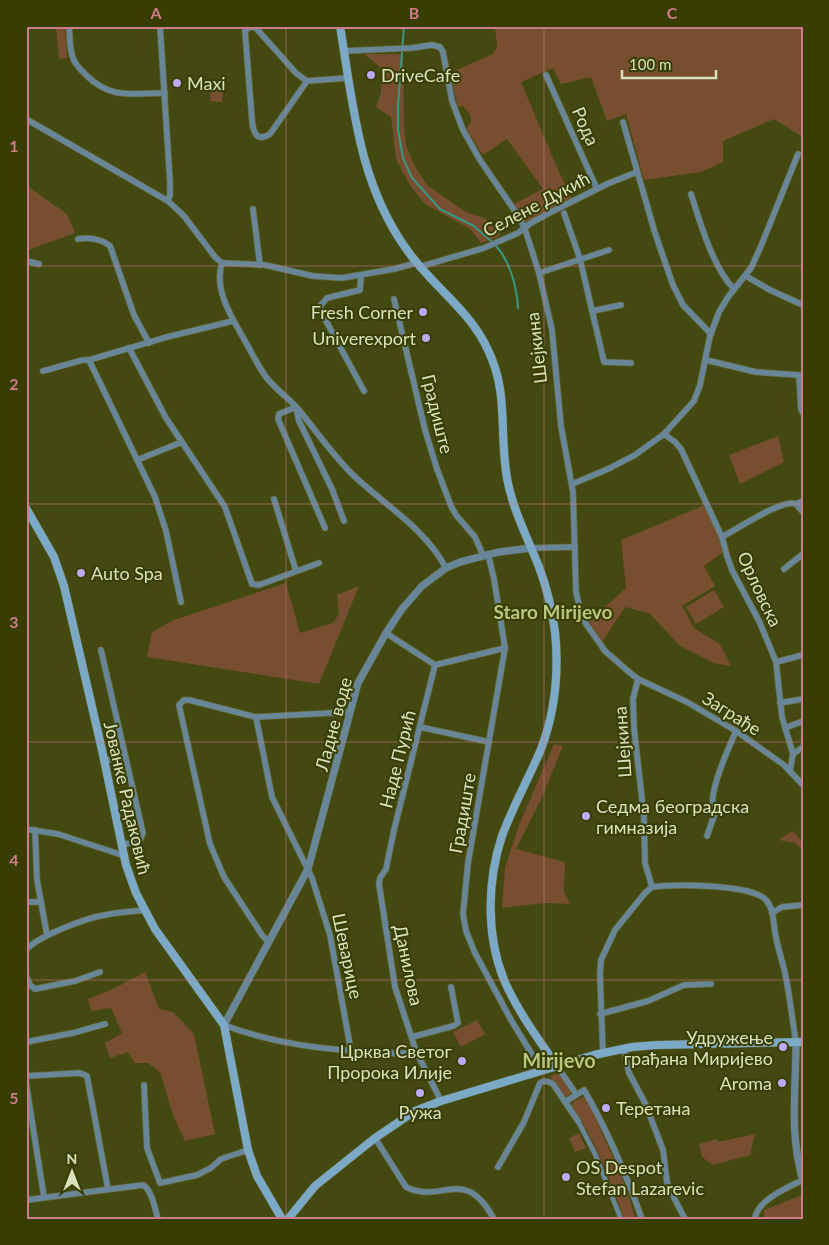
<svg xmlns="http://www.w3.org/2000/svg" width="829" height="1245" font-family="Lato,sans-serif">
<rect width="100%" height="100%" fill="#434911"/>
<!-- green -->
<g fill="#774e30">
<polygon points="56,26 65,26 67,58 59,59"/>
<polygon points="503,26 803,26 803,137 774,119 723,141 723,162 701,172 644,180 626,114 607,121 591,77 561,84 553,68 521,82 556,165 573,201 525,229 512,205 543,189 507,139 483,155 466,129 471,122 470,115 463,106 458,107 450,73 493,54 497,47 495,27"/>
<polygon points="364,54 403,54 404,126 406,145 414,165 428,186 466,212 486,219 500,234 497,238 481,243 470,229 425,204 410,185 396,159 391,117 376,107 381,92 381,68"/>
<polygon points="211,83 224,84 222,102 210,101"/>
<polygon points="26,185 67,214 75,233 26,251"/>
<polygon points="778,436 784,462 740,484 729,455"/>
<polygon points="707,504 726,550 704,566 715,586 682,606 694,628 720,644 731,666 713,663 680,646 650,614 625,607 600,645 586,624 626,588 621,540"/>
<polygon points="286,583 300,633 333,623 339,614 337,595 359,586 319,684 147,657 152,632 174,620"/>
<polygon points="714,590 724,607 696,624 686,607"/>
<polygon points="554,744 563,746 543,795 516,849 565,862 564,891 570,904 545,903 502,908 505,867 519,825"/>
<polygon points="793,831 800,840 803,838 803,851 796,843 779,840"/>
<polygon points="145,972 159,1009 173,1012 194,1034 215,1134 185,1141 173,1115 160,1072 148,1063 135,1063 128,1052 110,1058 105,1043 122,1033 111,1008 91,1011 88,999 115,988"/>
<polygon points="477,1020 485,1034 461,1047 453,1032"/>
<polygon points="558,1073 571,1090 570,1094 567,1096 564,1096 550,1076"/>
<path d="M583 1097 587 1099 622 1177 636 1219H624C611 1180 595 1140 572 1106L574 1101Z"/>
<polygon points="579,1133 586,1148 575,1152 569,1138"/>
<polygon points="755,1134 750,1155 713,1165 702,1157 699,1144 717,1139 718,1142"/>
<polygon points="802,1195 803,1219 764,1219 764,1210"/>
</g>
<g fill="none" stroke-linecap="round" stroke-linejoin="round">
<!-- stream -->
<g stroke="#399782" stroke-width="2">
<polyline points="404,26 398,106 398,130 403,158 412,178 440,209 474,226 492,242"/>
<path d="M496 246C510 261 517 288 518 308"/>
</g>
<!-- pedestrian casing -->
<g stroke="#616733" stroke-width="5.5">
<polyline id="pedestrian" points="578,1121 595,1154 621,1219"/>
</g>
<!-- minor casing -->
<g stroke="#616733" stroke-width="7">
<g id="minor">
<path d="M69 26C70 36 69 48 73 58 75 65 82 71 87 76 112 100 133 93 165 93"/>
<polyline points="160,26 170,182 170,195 168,201"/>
<polyline points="344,51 411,48 432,45 440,47 443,52 452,101 463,130 480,160 519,217 525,229 539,273 552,330 561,426 573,492 576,592 580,609 586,624 605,651 629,672 638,679 687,702 736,731 784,765 803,785"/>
<polyline points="546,75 597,189"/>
<path d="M307 81 296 73 256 28 250 27 245 31 252 120C253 131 256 143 270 134L307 81 347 78"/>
<polyline points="26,119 168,201 184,216 215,257 222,263"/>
<polyline points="623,122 655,233 673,285 683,305 711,334"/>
<path d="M691 194C700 222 713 268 734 289"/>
<polyline points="253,209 260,265"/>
<polyline points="564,213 580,259 604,362 631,363"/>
<path d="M78 239C89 237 102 239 110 246L134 315 149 343"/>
<polyline points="26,261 39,264"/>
<path d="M222 263C213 290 233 319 245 341 252 353 258 366 266 377 276 390 289 398 299 410 316 431 332 454 352 474 384 505 424 527 446 568"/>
<polyline points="222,263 265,265 313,276 342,278 394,269 416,263"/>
<polyline points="419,267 484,248 518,233 531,223 551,212 607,184 637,172"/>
<polyline points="539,273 609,250"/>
<polyline points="361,276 360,290 327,298 320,306 325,319 364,391"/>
<polyline points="746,276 770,290 803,305"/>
<polyline points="394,299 425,430 437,469 451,506 456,515 475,537 483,555"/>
<polyline points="592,311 621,305"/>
<polyline points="129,348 166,418 225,507 252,584 259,585 319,563"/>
<polyline points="89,360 155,497 166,531 181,602"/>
<polyline points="706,360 756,372 799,375 801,409 803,413"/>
<polyline points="43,371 83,360 89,360 167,337 233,321"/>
<polyline points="664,434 675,442 681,449 722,537 727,556 732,570 760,623 776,662 782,717 793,754 790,771"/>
<polyline points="137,460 182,442"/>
<polyline points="572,484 608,469 635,455 664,434 694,401 700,385 710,336 719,312 728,297 751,268 761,246 798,154"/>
<polyline points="274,499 296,571"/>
<polyline points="796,504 803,512"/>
<polyline points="325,528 278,419 279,414 296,407 299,421 332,489 344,521"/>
<path d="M722 537C737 529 783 498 796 504L803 501"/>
<polyline points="531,548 575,547"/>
<polyline points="488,554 494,579 505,648 468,863 463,914 466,931 475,953 511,1020 536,1061"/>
<polyline points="784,569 803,554"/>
<polyline points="386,633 435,665 505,648"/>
<polyline points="101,650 143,833 140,840 123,845"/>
<polyline points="776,662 803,655"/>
<polyline points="435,665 394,830 386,869 380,878 379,884 395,987 416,1051 441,1101"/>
<polyline points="638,679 633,699 634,728 644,817 645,863 652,887"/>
<polyline points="780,703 803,699"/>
<polyline points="256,717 272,797 312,878 330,935 351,1051"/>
<polyline points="420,727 489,742"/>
<polyline points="785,728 803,721"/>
<polyline points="793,754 803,747"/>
<polyline points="104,761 125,756"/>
<polyline points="26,829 58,834 125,856"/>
<polyline points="35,830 37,880 47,935"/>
<path d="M707 836 715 813C705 797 729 748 736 731"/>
<path d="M652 887C675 884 748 884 765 899 774 908 773 921 775 932 777 946 782 959 785 973 790 996 792 1019 796 1042"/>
<polyline points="26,902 41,902"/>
<polyline points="772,913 782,907 803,905"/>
<polyline points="269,943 262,935 224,877 210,844 179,705 184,700 189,700 256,717 350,712"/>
<path d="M26 950C38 936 86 918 105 915 118 912 131 912 144 910"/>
<polyline points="26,976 30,985 35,989 75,981 100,972"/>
<polyline points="600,1014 648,1001 684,985 711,984"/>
<path d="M224 1025C274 1044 325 1050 378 1052 390 1053 404 1055 416 1051"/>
<polyline points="412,1037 453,1026 458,1023 451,987"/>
<polyline points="26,1042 73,1033 105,1024"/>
<polyline points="624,1049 629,1073 645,1103 663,1150 667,1182 670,1190 685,1219"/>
<polyline points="603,1053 600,975 601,960 615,930 645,893 652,887"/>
<polyline points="557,1066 576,1094"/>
<polyline points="26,1076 80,1073 87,1076 108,1189"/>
<polyline points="26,1083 44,1197"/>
<polyline points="144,1085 147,1148 160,1183 197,1175 211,1168 221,1159 248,1150"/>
<path d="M565 1102 584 1090C608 1131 626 1174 642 1219"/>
<path d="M375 1138 406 1187C442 1205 464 1164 494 1219"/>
<path d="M498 1167 524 1122 540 1083C545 1080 548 1081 553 1084L578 1121"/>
<path d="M26 1200 143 1185C152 1190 155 1209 158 1219"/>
<path d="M755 1219C756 1201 788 1187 803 1180"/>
</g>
</g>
<!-- tertiary casing -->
<g stroke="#616733" stroke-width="8">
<g id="tertiary">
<polyline points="224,1025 308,869 358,683 386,633 402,609 422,586 446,568 460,562 499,552 531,548"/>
<path d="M796 1042C796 1090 789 1133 803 1181"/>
</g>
</g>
<!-- secondary casing -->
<g stroke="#616733" stroke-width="9">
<g id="secondary">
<path d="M340 26C353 105 359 184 407 250 432 286 470 310 488 350 510 395 498 437 508 483 514 512 528 539 539 567 547 588 552 610 555 632 559 671 555 712 541 749 529 778 513 806 502 836 487 881 486 935 504 980 517 1010 538 1039 557 1066"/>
<polyline points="26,508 54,557 64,586 102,750 126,865 136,893 155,929 224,1025 248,1150 257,1176 282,1219"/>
<polyline points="288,1219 315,1186 375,1138 415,1111 441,1101 594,1055 632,1047 657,1045 803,1042"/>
</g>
</g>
<!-- pedestrian -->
<use href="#pedestrian" stroke="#698698" stroke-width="4.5"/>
<!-- minor -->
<use href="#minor" stroke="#698698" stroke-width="5.5"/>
<!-- tertiary -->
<use href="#tertiary" stroke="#698698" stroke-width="7"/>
<!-- secondary -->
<use href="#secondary" stroke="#7caac6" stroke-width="8"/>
</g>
<!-- grid -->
<path fill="none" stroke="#ce7c8c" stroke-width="1" stroke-opacity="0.55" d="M286 26V1219M544 26V1219M26 266H803M26 504H803M26 742H803M26 980H803"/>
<!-- markers -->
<g fill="#bda9f5" stroke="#383e03" stroke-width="2">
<circle cx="371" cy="75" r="5"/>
<circle cx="177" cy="83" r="5"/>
<circle cx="423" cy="312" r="5"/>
<circle cx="426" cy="338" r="5"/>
<circle cx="81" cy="573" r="5"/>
<circle cx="586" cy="816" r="5"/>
<circle cx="783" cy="1047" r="5"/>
<circle cx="462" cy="1061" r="5"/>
<circle cx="782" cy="1083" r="5"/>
<circle cx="420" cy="1093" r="5"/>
<circle cx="606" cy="1108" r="5"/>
<circle cx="566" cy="1177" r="5"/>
</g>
<g text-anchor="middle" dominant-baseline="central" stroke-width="4" stroke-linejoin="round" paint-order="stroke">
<!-- poi labels -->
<g font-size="18" fill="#dae1bd" stroke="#383e03" text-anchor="start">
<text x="381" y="75">DriveCafe</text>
<text x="187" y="83">Maxi</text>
<text x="413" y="312" text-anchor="end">Fresh Corner</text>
<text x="416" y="338" text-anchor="end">Univerexport</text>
<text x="91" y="573">Auto Spa</text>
<text x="596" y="806">Седма београдска<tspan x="596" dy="21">гимназија</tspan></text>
<text x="773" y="1037" text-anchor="end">Удружење<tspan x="773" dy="21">грађана Миријево</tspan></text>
<text x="452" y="1051" text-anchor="end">Црква Светог<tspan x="452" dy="21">Пророка Илије</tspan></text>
<text x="772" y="1083" text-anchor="end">Aroma</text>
<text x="616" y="1108">Теретана</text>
<text x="420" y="1112" text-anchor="middle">Ружа</text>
<text x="576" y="1167">OS Despot<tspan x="576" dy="21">Stefan Lazarevic</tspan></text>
</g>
<!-- street labels -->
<g font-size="18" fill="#dae1bd" stroke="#383e03">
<text transform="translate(586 126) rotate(66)">Рода</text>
<text transform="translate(536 204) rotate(-28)">Селене Дукић</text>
<text transform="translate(536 348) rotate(-97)">Шејкина</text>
<text transform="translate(438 414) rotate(76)">Градиште</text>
<text transform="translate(760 589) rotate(65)">Орловска</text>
<text transform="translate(732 713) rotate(32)">Заграђе</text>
<text transform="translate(333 724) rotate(-75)">Ладне воде</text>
<text transform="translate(622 742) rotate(-94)">Шејкина</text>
<text transform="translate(397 759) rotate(-76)">Наде Пурић</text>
<text transform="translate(128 798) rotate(77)">Јованке Радаковић</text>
<text transform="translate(462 813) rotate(-80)">Градиште</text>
<text transform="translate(348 956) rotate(78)">Шеварице</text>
<text transform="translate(409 965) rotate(78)">Данилова</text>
</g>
<!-- neighbourhood labels -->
<g font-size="19" font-weight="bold" fill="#bbc67d" stroke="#383e03">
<text x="553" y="611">Staro Mirijevo</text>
</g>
<!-- quarter labels -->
<g font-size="20" font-weight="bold" fill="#bbc67d" stroke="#383e03">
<text x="559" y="1060">Mirijevo</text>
</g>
</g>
<!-- border -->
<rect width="829" height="1245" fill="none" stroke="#383e03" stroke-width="55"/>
<!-- north arrow -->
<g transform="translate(72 1172)" stroke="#383e03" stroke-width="4" paint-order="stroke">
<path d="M0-4L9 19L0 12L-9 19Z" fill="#dae1bd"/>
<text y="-8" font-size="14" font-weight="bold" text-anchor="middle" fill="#dae1bd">N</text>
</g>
<!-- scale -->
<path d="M622 70v8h94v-8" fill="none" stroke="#dae1bd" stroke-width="2.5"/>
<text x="629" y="70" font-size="15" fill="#dae1bd" stroke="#383e03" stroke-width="4" paint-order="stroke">100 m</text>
<rect x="28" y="28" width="774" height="1190" fill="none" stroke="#ce7c8c" stroke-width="2"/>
<g font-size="16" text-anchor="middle" font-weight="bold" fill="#ce7c8c">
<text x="156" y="19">A</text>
<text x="414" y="19">B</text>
<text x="672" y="19">C</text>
<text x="14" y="152">1</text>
<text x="14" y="390">2</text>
<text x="14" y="628">3</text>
<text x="14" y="866">4</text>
<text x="14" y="1104">5</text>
</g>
</svg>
